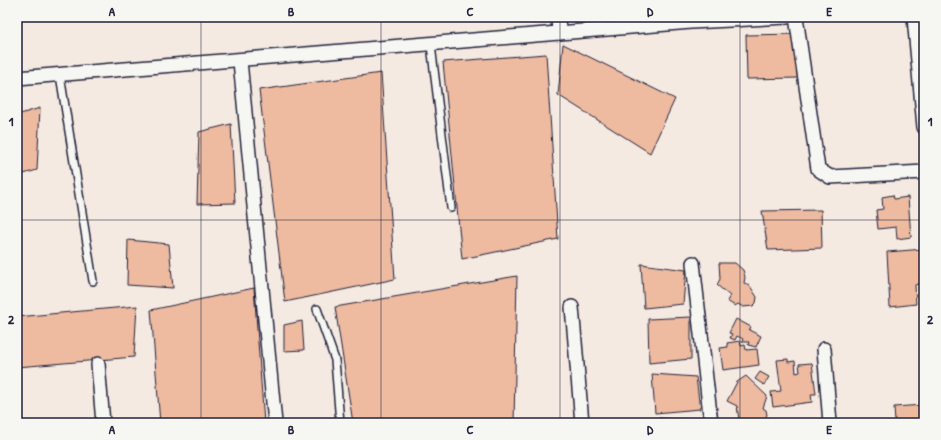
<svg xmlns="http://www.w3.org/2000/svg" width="941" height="440" font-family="'Patrick Hand',sans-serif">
<rect width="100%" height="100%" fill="#f4eae2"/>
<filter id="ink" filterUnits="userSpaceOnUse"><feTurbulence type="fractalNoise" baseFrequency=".025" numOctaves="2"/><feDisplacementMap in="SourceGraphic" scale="8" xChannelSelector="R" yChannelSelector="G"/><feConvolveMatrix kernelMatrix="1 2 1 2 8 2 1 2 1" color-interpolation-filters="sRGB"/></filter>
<g filter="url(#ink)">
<!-- building -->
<g fill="#eebaa0" stroke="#22223b">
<polygon points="797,34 798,78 747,79 746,35"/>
<polygon points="563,44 675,99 650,153 558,95"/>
<polygon points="546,54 558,239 462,259 443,62"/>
<polygon points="381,73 395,279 285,302 259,90"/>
<polygon points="40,108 37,170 17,176 17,115"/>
<polygon points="231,124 235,203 197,204 199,132"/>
<polygon points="893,195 894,199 908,197 911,237 897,239 896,227 878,229 876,210 883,209 882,197"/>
<polygon points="821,210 822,248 768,250 762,211"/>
<polygon points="128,240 169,244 173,288 127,285"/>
<polygon points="924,249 924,282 915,285 916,304 890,307 887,252"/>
<polygon points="719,263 735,263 743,270 745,277 744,283 750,286 757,297 756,303 753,306 743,307 738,304 735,306 727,301 730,296 717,285 720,279"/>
<polygon points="641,264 686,270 683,304 644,308"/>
<polygon points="517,276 514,423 353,423 335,307"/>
<polygon points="254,288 264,423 160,423 151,310"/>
<polygon points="137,306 134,357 17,367 17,317"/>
<polygon points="691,317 691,359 649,363 648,319"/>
<polygon points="736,319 751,327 749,330 761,336 756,347 748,345 749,342 742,342 743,339 737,336 735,340 730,338 732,334 729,333"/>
<polygon points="302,321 304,350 284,351 284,325"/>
<polygon points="740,341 741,346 745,345 746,350 757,349 759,365 723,370 720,348 728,347 727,343"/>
<polygon points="788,359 788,362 795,361 796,373 800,372 799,364 812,363 816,394 811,394 812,402 773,407 771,392 781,391 777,360"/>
<polygon points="760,372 769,377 764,385 755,379"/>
<polygon points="652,374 696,377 700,409 655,413"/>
<polygon points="746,376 767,396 763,408 766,410 767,415 763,422 744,423 743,420 739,420 737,406 727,401 737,382"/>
<polygon points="924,405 924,423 895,423 894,407"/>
<polygon points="657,418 697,420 698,423 657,423"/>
</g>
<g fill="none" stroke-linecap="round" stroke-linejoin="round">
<!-- service casing -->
<g stroke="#22223b" stroke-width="10">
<g id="service">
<polyline points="431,45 451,208"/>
<polyline points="60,75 93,281"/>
<polyline points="317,309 335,360 340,423"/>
</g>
</g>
<!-- minor casing -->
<g stroke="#22223b" stroke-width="16">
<g id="minor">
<polyline points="558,17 559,33"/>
<polyline points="796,17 818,169 830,177 924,172"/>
<polyline points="914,17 924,127"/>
<polyline points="240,61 275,423"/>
<polyline points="17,78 691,22 787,17"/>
<polyline points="693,263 711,423"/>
<polyline points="572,307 582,423"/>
<polyline points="824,349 830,423"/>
<polyline points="98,364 103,423"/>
</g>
</g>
<!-- service -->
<use href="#service" stroke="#f6f6f2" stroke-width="7"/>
<!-- minor -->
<use href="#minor" stroke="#f6f6f2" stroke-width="13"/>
</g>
</g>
<!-- grid -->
<path fill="none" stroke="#22223b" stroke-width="1" stroke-opacity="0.55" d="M201 17V423M381 17V423M560 17V423M740 17V423M17 220H924"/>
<!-- margin -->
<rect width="941" height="440" fill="none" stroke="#f6f6f2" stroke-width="44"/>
<rect x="22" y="22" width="897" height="396" fill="none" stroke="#22223b" stroke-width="1.5"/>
<g font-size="13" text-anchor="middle" font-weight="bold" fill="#22223b">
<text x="112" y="16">A</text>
<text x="291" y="16">B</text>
<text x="470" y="16">C</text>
<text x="650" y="16">D</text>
<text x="829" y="16">E</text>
<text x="11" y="126">1</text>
<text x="930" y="126">1</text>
<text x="11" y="324">2</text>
<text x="930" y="324">2</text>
<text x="112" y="434">A</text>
<text x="291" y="434">B</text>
<text x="470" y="434">C</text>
<text x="650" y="434">D</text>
<text x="829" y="434">E</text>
</g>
</svg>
